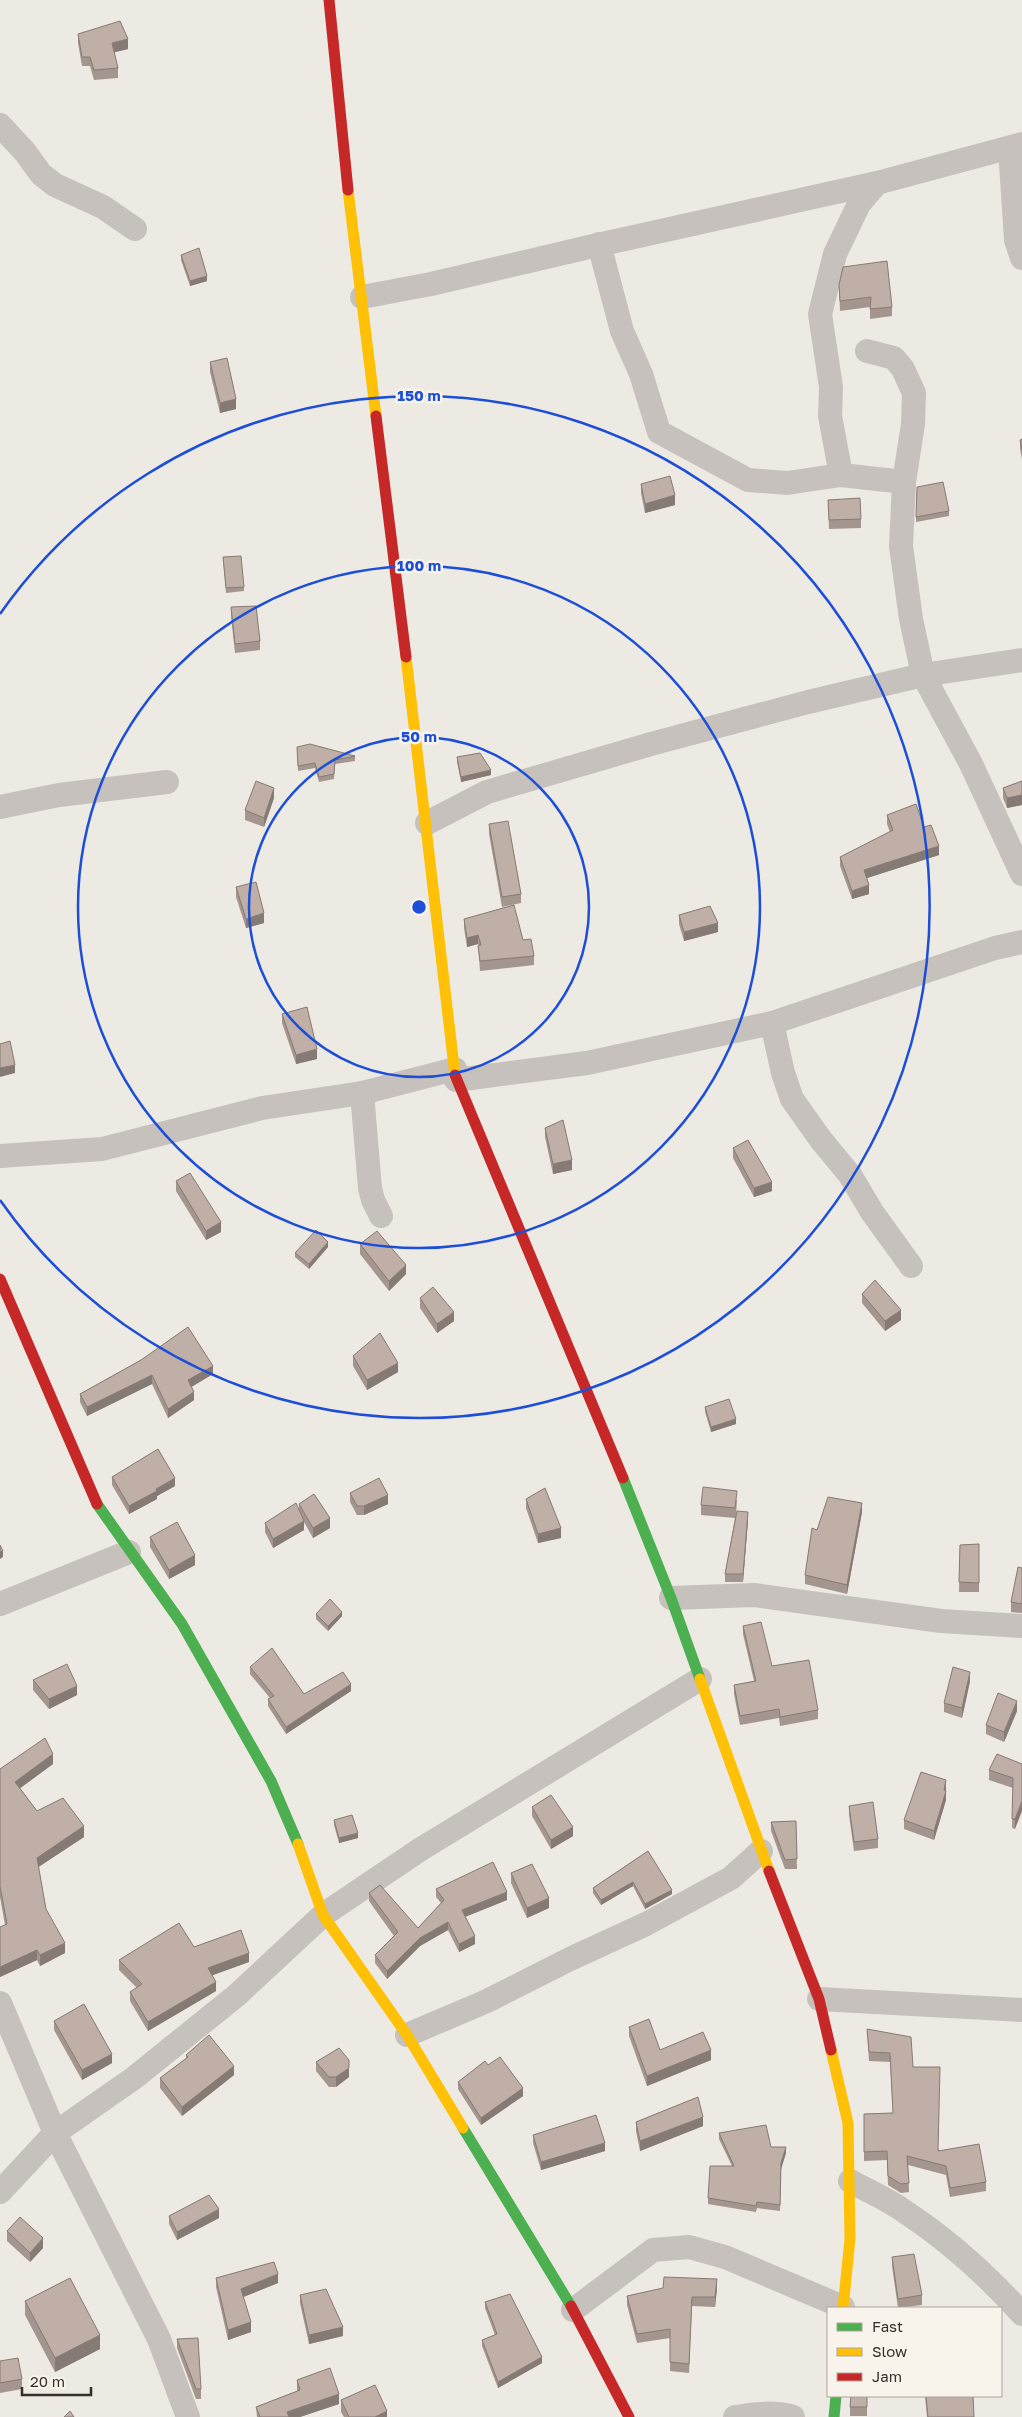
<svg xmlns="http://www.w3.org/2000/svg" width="1022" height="2417" font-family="'Golos Text',sans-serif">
<rect width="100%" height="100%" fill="#ede9e3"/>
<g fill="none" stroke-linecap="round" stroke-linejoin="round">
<!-- street -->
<g stroke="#c6c1bc" stroke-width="24">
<polyline points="0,125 25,152 41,174 55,185 103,207 135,229"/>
<polyline points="1010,148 1016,240 1022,258"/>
<polyline points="599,244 622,331 641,374 659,432 748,480 787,483 841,475 904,482"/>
<polyline points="362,297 431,284 589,247 877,183 1022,144"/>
<polyline points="867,351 894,358 903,369 914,393 913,424 904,482 901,546 911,619 923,675 971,764 1022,874"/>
<polyline points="841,475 830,416 831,387 820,314 835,254 859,204 877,183"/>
<polyline points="0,807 59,795 167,782"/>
<polyline points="427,823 487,792 651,744 808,702 923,675 1022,660"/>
<polyline points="772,1023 783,1073 792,1099 821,1140 850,1175 872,1212 911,1266"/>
<polyline points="456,1080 587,1063 772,1023 995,948 1022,942"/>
<polyline points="362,1093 370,1188 373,1200 381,1216"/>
<polyline points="0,1156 102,1149 262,1108 362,1093 455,1069"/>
<polyline points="671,1598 754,1595 941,1621 1022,1626"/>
<polyline points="0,1604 129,1552"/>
<polyline points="819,1999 1022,2010"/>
<polyline points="0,2003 55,2133 159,2339 188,2417"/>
<polyline points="407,2035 487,2001 570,1959 646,1924 731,1878 761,1851"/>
<path d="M850 2181C868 2191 887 2199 904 2211 948 2240 987 2275 1022 2314"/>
<polyline points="0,2192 55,2133 134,2078 237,1995 323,1915 421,1849 700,1679"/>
<polyline points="573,2310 653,2250 689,2247 725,2257 843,2307"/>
<path d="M735 2417C753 2414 775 2411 793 2417"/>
</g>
<!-- fast -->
<g stroke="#4caf50" stroke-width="11">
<polyline points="623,1478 671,1598 700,1679"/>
<polyline points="97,1504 182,1624 271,1781 298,1844"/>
<polyline points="463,2128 571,2306"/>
<polyline points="834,2417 836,2396"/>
</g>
<!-- slow -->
<g stroke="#ffc107" stroke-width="11">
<polyline points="348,190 376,416"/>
<polyline points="406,657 455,1075"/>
<polyline points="700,1679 769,1871"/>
<polyline points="298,1844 323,1915 407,2035 463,2128"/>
<polyline points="831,2050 848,2123 850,2239 843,2308"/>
</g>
<!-- jam -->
<g stroke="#c62828" stroke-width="11">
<polyline points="329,0 348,190"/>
<polyline points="376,416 406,657"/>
<polyline points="455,1075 623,1478"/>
<polyline points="0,1279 97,1504"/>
<polyline points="769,1871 819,1999 831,2050"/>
<polyline points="571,2306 629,2417"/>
</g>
</g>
<!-- wall -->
<g fill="#a4968f">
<polygon points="78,34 128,49 114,52 118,68 118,78 94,80 90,66 82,66 78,43"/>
<polygon points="181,255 207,281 190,286 181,260"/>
<polygon points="843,267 892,307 892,316 870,319 870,307 840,311 839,285"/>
<polygon points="210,362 236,409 220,413 210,372"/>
<polygon points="1022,439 1022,459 1020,449 1020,440"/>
<polygon points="641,484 675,505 645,513 641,493"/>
<polygon points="828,500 861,519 861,528 829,529"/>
<polygon points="949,511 949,516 916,522 916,517"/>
<polygon points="223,557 244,587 244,591 226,593"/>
<polygon points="231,607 260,641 260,650 235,653 231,616"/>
<polygon points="297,747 355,756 355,761 335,764 334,779 319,782 315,768 298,771"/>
<polygon points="457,757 491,775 461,782 457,762"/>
<polygon points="1022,781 1022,805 1007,808 1003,798 1003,788"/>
<polygon points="274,798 264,827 245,820 245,810"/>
<polygon points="887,815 924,827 939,855 867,878 869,894 852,899 840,866 840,857 890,832 887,824"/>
<polygon points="489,824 521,894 521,903 502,907 489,834"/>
<polygon points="236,887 264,923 246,928 236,897"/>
<polygon points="679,915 718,932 684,941 679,924"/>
<polygon points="464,919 534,956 534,965 480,971 478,944 467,947 464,928"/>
<polygon points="282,1014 317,1059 296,1064 282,1023"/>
<polygon points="545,1128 572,1170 553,1174 545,1137"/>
<polygon points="733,1148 772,1191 754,1197 733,1158"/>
<polygon points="176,1181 221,1232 206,1240 176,1191"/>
<polygon points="360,1244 406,1274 389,1291 360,1254"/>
<polygon points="328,1247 309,1269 295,1257 295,1253"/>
<polygon points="862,1294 901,1320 885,1331 862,1303"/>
<polygon points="420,1298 454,1321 437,1333 420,1308"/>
<polygon points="353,1356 398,1372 367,1390 353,1366"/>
<polygon points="141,1360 213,1374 191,1387 194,1400 168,1418 152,1384 87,1416 80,1402 80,1394"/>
<polygon points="705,1407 736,1424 711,1432 705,1412"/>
<polygon points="112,1477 175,1486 157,1496 157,1499 129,1514 112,1485"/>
<polygon points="350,1493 388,1504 364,1515 357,1515 350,1502"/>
<polygon points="526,1499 561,1538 538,1543 526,1508"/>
<polygon points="737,1500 736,1516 748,1520 743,1582 725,1582 725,1574 735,1518 701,1515 701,1505"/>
<polygon points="299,1504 330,1528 313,1538 304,1522 304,1530 273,1548 265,1532 265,1523 299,1510"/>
<polygon points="862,1512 847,1594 805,1584 805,1575 817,1530"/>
<polygon points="150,1537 195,1565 169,1579 150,1547"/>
<polygon points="979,1544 979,1592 959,1592 960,1545"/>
<polygon points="1022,1568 1022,1613 1011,1612 1011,1602"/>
<polygon points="316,1614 342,1616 328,1631 316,1619"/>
<polygon points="743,1626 772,1666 818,1710 818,1719 780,1726 779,1718 740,1725 734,1694 734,1685 754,1681 743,1634"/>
<polygon points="250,1667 304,1694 351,1691 286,1734 268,1706 268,1699 270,1698 250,1674"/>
<polygon points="33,1680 77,1695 49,1709 33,1690"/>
<polygon points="970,1681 962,1718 944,1712 944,1703"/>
<polygon points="1017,1711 1004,1742 986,1734 986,1725"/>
<polygon points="53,1764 20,1788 37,1811 84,1837 38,1867 46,1909 65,1953 40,1966 37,1960 0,1977 0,1927 5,1925 0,1897 0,1769"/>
<polygon points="1022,1764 1015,1829 1012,1828 1013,1788 989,1780 989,1770"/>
<polygon points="946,1789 946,1800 934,1840 904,1829 904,1820"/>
<polygon points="849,1806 878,1839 878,1848 854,1851 849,1815"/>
<polygon points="532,1807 573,1836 551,1849 532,1816"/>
<polygon points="334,1820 358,1838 339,1843 334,1825"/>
<polygon points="796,1821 797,1869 785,1869 771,1831 771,1822"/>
<polygon points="648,1851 672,1894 645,1909 633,1886 601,1905 593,1893 593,1888"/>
<polygon points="511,1873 549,1908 527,1918 511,1883"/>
<polygon points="436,1889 507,1900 465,1917 475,1944 459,1952 448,1930 420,1946 387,1979 375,1963 375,1955 394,1936 369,1901 369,1893 418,1928 441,1903 436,1897"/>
<polygon points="194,1947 249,1962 212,1975 216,1991 148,2031 130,2001 130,1992 137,1988 119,1970 119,1960"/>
<polygon points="54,2021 112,2063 82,2080 54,2030"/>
<polygon points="629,2027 660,2050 711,2060 647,2086 629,2036"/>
<polygon points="867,2029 913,2067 939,2151 986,2182 986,2191 950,2197 946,2175 908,2165 909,2192 901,2193 888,2185 887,2160 864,2161 864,2114 893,2113 890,2062 869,2061"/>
<polygon points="186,2055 234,2075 182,2116 160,2088 160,2078 186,2059"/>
<polygon points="316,2062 349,2077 336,2087 329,2087 316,2071"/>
<polygon points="488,2065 523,2096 481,2125 458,2089 458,2082"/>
<polygon points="636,2122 703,2126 640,2151 636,2131"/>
<polygon points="719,2133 771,2147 786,2153 781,2169 780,2211 757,2208 756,2212 708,2204 708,2198 732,2166 719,2139"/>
<polygon points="533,2135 605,2151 541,2170 533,2143"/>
<polygon points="169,2216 219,2218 177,2240 169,2224"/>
<polygon points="7,2231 43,2248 30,2262 7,2241"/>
<polygon points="892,2257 922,2295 922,2305 898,2308 892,2266"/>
<polygon points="216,2278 278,2283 243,2297 251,2332 228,2340 216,2287"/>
<polygon points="717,2288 715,2307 692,2306 689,2373 670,2371 670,2338 637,2343 627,2305 627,2296"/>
<polygon points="300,2295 343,2336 309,2344 300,2303"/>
<polygon points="25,2301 100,2349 55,2372 25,2315"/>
<polygon points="485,2302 542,2363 498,2388 482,2346 482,2340 495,2335 485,2308"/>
<polygon points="177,2339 201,2389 201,2399 196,2399 177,2348"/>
<polygon points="0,2361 22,2379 22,2389 0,2393"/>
<polygon points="297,2380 339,2404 300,2417 257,2417 256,2407 297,2391"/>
<polygon points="867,2396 867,2416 850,2416 850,2407"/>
<polygon points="925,2396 973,2396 974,2417 927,2417"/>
<polygon points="341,2400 387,2417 344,2417 341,2412"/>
</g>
<!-- shaded-wall -->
<g fill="#867a74">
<polygon points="128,39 128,49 112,53 112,43"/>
<polygon points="207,276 207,281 190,286 190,281"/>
<polygon points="236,399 236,409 220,413 220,403"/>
<polygon points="675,495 675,505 645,513 645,504"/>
<polygon points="491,770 491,775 461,782 461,777"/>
<polygon points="274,788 274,798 264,827 264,818"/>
<polygon points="1022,795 1022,805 1007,808 1007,798"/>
<polygon points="939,846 939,855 864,879 864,870"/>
<polygon points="869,885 869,894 852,899 852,891"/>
<polygon points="264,913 264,923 246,928 246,919"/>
<polygon points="718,923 718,932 684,941 684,932"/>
<polygon points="478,935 478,944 467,947 467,938"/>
<polygon points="317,1049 317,1059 296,1064 296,1055"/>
<polygon points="15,1065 15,1073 0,1077 0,1068"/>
<polygon points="572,1160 572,1170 553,1174 553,1164"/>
<polygon points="772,1182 772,1191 754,1197 754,1188"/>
<polygon points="221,1222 221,1232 206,1240 206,1231"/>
<polygon points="328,1242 328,1247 309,1269 309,1264"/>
<polygon points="406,1265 406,1274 389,1291 389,1281"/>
<polygon points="901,1310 901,1320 885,1331 885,1321"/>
<polygon points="454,1312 454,1321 437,1333 437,1324"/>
<polygon points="398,1363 398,1372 367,1390 367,1380"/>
<polygon points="213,1366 213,1374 188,1389 188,1380"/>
<polygon points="152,1375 152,1384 87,1416 87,1407"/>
<polygon points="194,1392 194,1400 168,1418 168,1409"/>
<polygon points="736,1419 736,1424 711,1432 711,1427"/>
<polygon points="175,1478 175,1486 157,1496 157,1499 129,1514 129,1506"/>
<polygon points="388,1495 388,1504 364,1515 364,1506"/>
<polygon points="862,1503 862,1512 847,1594 847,1585"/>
<polygon points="748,1512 748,1520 743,1582 743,1574"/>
<polygon points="330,1518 330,1528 313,1538 313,1528"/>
<polygon points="304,1521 304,1530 273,1548 273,1539"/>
<polygon points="561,1528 561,1538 538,1543 538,1534"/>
<polygon points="3,1551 3,1557 0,1559 0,1552"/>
<polygon points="195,1555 195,1565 169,1579 169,1570"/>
<polygon points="342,1612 342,1616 328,1631 328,1626"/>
<polygon points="970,1672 970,1681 962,1718 962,1708"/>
<polygon points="351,1684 351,1691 286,1734 286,1727"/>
<polygon points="77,1686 77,1695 49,1709 49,1699"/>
<polygon points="1017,1701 1017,1711 1004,1742 1004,1732"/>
<polygon points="53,1754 53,1764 15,1792 15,1782"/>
<polygon points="946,1780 946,1789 944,1798 946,1791 946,1800 934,1840 934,1831"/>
<polygon points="1022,1801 1022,1811 1015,1829 1015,1819"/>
<polygon points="84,1826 84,1837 37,1868 37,1858"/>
<polygon points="573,1827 573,1836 551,1849 551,1840"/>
<polygon points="358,1833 358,1838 339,1843 339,1838"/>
<polygon points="633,1882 633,1886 601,1905 601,1900"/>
<polygon points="672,1890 672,1894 645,1909 645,1904"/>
<polygon points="507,1892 507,1900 462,1918 462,1910"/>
<polygon points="549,1898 549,1908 527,1918 527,1908"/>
<polygon points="448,1922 448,1930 420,1946 387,1979 387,1971 420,1938"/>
<polygon points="475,1936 475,1944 459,1952 459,1944"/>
<polygon points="65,1943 65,1953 40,1966 40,1955"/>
<polygon points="37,1950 37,1960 0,1977 0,1967"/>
<polygon points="249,1953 249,1962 208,1977 208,1968"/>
<polygon points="216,1982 216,1991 148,2031 148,2022"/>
<polygon points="711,2050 711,2060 647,2086 647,2076"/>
<polygon points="112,2054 112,2063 82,2080 82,2070"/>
<polygon points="234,2066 234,2075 182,2116 182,2107"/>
<polygon points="349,2068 349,2077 336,2087 336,2077"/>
<polygon points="523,2088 523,2096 481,2125 481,2118"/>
<polygon points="703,2117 703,2126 640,2151 640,2141"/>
<polygon points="605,2143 605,2151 541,2170 541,2162"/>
<polygon points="786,2147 786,2153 781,2169 780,2211 781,2163"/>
<polygon points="219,2209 219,2218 177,2240 177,2232"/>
<polygon points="43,2238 43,2248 30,2262 30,2253"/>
<polygon points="278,2274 278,2283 241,2298 241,2289"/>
<polygon points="717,2279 717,2288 715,2307 715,2297"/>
<polygon points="251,2322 251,2332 228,2340 228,2330"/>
<polygon points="343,2327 343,2336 309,2344 309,2335"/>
<polygon points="100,2335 100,2349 55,2372 55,2358"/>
<polygon points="542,2357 542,2363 498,2388 498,2382"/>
<polygon points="339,2394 339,2404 300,2417 287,2417 287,2412"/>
<polygon points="387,2411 387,2417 375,2417 375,2416"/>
</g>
<!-- building -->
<g fill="#bfafa6" stroke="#867a74">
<polygon points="120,21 128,39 112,43 118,68 94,70 90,57 82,57 78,34"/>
<polygon points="199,248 207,276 190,281 181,255"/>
<polygon points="887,261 892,307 870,309 871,297 840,301 839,285 843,267"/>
<polygon points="227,358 236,399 220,403 210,362"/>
<polygon points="1022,439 1022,449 1020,440"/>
<polygon points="670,476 675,495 645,504 641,484"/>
<polygon points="943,482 949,511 916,517 917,487"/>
<polygon points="860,498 861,519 829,520 828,500"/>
<polygon points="241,556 244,587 226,588 223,557"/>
<polygon points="256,606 260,641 235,644 231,607"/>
<polygon points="310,744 355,756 335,760 334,774 319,777 315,763 298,766 297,747"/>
<polygon points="480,753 491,770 461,777 457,757"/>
<polygon points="256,781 274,788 264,818 245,810"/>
<polygon points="1022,781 1022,795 1007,798 1003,788"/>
<polygon points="916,804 924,827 931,825 939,846 864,870 869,885 852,891 840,857 893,830 887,815"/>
<polygon points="508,821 521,894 502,897 489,824"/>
<polygon points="256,882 264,913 246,919 236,887"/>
<polygon points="514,905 523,940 531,939 534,956 480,961 478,946 481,945 478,935 467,938 464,919"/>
<polygon points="710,906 718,923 684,932 679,915"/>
<polygon points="307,1007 317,1049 296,1055 282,1014"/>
<polygon points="10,1041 15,1065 0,1068 0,1044"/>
<polygon points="563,1120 572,1160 553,1164 545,1128"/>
<polygon points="748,1140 772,1182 754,1188 733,1148"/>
<polygon points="190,1173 221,1222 206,1231 176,1181"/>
<polygon points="316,1230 328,1242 309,1264 295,1253"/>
<polygon points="377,1231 406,1265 389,1281 360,1244"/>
<polygon points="875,1280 901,1310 885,1321 862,1294"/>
<polygon points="433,1287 454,1312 437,1324 420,1298"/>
<polygon points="188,1327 213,1366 188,1380 194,1392 168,1409 152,1375 87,1407 80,1394 141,1360"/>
<polygon points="380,1333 398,1363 367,1380 353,1356"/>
<polygon points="729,1399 736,1419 711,1427 705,1407"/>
<polygon points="158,1449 175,1478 156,1489 157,1491 129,1506 112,1477"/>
<polygon points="379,1478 388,1495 364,1506 357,1506 350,1493"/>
<polygon points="703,1487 737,1491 735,1508 701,1505"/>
<polygon points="545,1488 561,1528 538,1534 526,1499"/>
<polygon points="314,1494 330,1518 313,1528 299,1504"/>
<polygon points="828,1497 862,1503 847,1585 805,1575 812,1528 817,1530"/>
<polygon points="296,1503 304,1521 273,1539 265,1523"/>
<polygon points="737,1511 748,1512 743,1574 725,1574"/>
<polygon points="177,1522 195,1555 169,1570 150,1537"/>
<polygon points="979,1544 979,1583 959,1582 960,1545"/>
<polygon points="0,1545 3,1551 0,1552"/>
<polygon points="1018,1567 1022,1568 1022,1604 1011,1602"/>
<polygon points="330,1599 342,1612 328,1626 316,1614"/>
<polygon points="761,1622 772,1666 809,1660 818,1710 780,1717 779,1709 740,1716 734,1685 756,1681 743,1626"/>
<polygon points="272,1648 304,1694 343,1672 351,1684 286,1727 268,1699 274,1696 250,1667"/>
<polygon points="67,1664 77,1686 49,1699 33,1680"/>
<polygon points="953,1667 970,1672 962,1708 944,1703"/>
<polygon points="998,1693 1017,1701 1004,1732 986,1725"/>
<polygon points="45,1738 53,1754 15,1782 37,1811 63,1798 84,1826 37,1858 46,1909 65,1943 40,1955 37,1950 0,1967 0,1927 7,1924 0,1886 0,1769"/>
<polygon points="997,1754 1022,1764 1022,1801 1015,1819 1012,1819 1013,1778 989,1770"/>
<polygon points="921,1772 946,1780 944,1790 946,1791 934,1831 904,1820"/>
<polygon points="551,1795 573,1827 551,1840 532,1807"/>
<polygon points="873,1802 878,1839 854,1842 849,1806"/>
<polygon points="352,1815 358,1833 339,1838 334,1820"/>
<polygon points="796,1821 797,1859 785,1860 771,1822"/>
<polygon points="648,1851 672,1890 645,1904 633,1882 601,1900 593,1888"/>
<polygon points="493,1862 507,1892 462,1910 475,1936 459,1944 448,1922 420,1938 387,1971 375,1955 398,1932 369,1893 380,1885 418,1928 444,1900 436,1889"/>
<polygon points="532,1864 549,1898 527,1908 511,1873"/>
<polygon points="179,1923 194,1947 241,1930 249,1953 208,1968 216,1982 148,2022 130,1992 142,1984 119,1960"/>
<polygon points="84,2004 112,2054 82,2070 54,2021"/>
<polygon points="649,2019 660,2050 703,2032 711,2050 647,2076 629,2027"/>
<polygon points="867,2029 911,2037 913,2067 940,2067 938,2151 979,2144 986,2182 950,2188 946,2166 907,2156 909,2183 901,2184 888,2176 887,2151 864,2152 864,2114 893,2113 890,2053 869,2052"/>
<polygon points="209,2035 234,2066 182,2107 160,2078 188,2057 186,2055"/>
<polygon points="339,2048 349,2060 349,2068 336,2077 329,2077 316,2062"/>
<polygon points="500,2057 523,2088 481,2118 458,2082 485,2061 488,2065"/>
<polygon points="698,2097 703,2117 640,2141 636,2122"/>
<polygon points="596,2115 605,2143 541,2162 533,2135"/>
<polygon points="766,2125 771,2147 786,2147 781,2163 780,2205 757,2202 756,2206 708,2198 710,2166 734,2166 719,2133"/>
<polygon points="209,2195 219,2209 177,2232 169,2216"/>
<polygon points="20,2217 43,2238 30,2253 7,2231"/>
<polygon points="914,2254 922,2295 898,2299 892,2257"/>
<polygon points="274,2262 278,2274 241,2289 251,2322 228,2330 216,2278"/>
<polygon points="664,2277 717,2279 715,2297 692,2297 689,2364 670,2362 670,2329 637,2334 627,2296 663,2288"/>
<polygon points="70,2278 100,2335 55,2358 25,2301"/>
<polygon points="326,2289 343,2327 309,2335 300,2295"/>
<polygon points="510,2294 542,2357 498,2382 482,2340 497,2334 485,2302"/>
<polygon points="198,2338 201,2389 196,2389 177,2339"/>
<polygon points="18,2358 22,2379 0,2383 0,2361"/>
<polygon points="330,2368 339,2394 287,2412 289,2417 260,2417 256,2407 300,2390 297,2380"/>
<polygon points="375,2385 387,2411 375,2417 349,2417 341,2400"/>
<polygon points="851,2396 867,2396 867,2407 850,2407"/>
<polygon points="926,2396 973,2396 974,2417 928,2417"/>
<polygon points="70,2411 74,2417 64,2417"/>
</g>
<!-- distance rings -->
<g fill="none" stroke="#1d4ed8" stroke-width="2.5">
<circle cx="419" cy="907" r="170"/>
<circle cx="419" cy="907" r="341"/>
<path d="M0 614A511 511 0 1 1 0 1200"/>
</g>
<circle cx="419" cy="907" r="8" fill="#1d4ed8" stroke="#f9f4eb" stroke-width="2.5"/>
<g font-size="15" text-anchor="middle" font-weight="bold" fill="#1d4ed8" stroke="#f9f4eb" stroke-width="5" stroke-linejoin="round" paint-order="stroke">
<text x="419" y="401">150 m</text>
<text x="419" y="571">100 m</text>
<text x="419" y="742">50 m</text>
</g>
<!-- legend -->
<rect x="827" y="2307" width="175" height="90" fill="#f9f4eb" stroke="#aba59e"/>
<rect x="837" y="2323" width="25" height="8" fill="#4caf50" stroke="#aba59e"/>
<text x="872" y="2332" font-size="15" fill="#372f2a">Fast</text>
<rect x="837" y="2348" width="25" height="8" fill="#ffc107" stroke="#aba59e"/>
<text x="872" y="2357" font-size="15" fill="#372f2a">Slow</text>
<rect x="837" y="2373" width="25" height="8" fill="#c62828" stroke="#aba59e"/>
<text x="872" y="2382" font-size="15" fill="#372f2a">Jam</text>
<!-- scale -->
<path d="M22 2387v8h69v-8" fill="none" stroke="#372f2a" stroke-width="2.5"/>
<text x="30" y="2387" font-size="15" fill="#372f2a" stroke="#f9f4eb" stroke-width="4" paint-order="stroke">20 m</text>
</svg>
